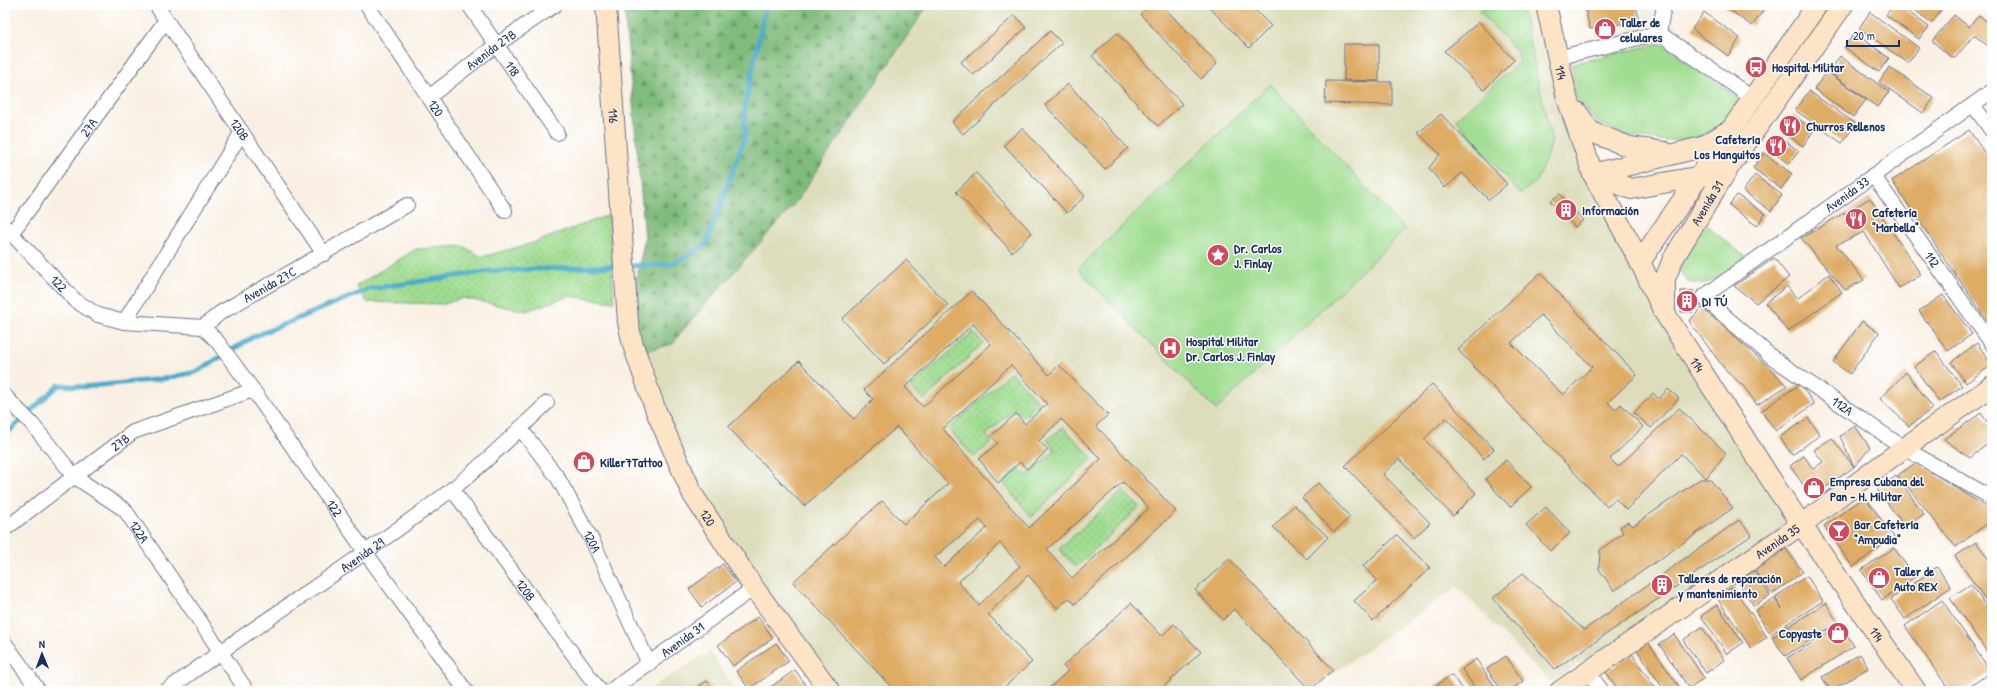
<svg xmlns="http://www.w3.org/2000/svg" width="1997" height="696" font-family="'Patrick Hand',sans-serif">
<defs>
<pattern id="grass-dots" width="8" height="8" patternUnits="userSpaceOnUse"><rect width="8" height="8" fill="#a0dd91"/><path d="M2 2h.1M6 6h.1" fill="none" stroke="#89be7f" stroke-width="1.8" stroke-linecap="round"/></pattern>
<pattern id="forest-firs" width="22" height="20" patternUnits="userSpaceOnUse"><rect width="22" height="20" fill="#80bc7b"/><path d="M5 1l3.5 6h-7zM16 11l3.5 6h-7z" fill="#689968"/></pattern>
</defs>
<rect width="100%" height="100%" fill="#fff"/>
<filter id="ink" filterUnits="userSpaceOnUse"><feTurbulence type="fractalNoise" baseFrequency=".025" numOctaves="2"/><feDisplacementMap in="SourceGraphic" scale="8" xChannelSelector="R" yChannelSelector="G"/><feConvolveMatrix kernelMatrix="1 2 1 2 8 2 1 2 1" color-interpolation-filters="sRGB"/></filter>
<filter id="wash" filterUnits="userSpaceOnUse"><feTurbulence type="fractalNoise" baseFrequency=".012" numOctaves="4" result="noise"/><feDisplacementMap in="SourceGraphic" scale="16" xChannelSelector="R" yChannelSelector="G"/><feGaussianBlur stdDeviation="0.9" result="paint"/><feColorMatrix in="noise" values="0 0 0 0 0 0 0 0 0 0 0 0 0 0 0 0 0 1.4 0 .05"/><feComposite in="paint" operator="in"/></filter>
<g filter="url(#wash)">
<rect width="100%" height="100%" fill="#f9f0e3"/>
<!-- built -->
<g fill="#ddddbc">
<polygon points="928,5 1546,5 1593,174 1640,287 1802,524 1550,682 1457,587 1308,691 830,691 693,495 644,351 673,344 681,332 796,202"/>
<polygon points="710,651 736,691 646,691"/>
</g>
<!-- grass -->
<g fill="url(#grass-dots)" stroke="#5e8678">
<polygon points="609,215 614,302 569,296 526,311 463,298 444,304 367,302 356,286 416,249 463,246 482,257 533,243"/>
<polygon points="973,332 983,343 924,400 910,387"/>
<polygon points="1011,372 1039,403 1025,417 1014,409 986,435 992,442 974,457 949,429"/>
<polygon points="1063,427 1093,458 1031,517 1004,483 1018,468 1027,476 1055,450 1047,440"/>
<polygon points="1123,491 1139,507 1076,567 1059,549"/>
</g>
<!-- forest -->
<polygon fill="url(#forest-firs)" stroke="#4e766c" points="624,5 928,5 796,202 681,332 673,344 644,351 628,322 645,237"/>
<!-- park -->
<g fill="#a0dd91" stroke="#5e8678">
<polygon points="1500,5 1521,5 1552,142 1537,181 1520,194 1456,119 1519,62 1518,52 1478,10"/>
<polygon points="1660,43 1740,99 1724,125 1698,138 1666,141 1628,136 1596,122 1576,98 1571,64"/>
<polygon points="1270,84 1405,230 1216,410 1078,269"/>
<path d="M1705 224 1745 257C1730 268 1702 297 1684 277 1681 272 1678 266 1681 260 1685 249 1698 234 1705 224Z"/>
</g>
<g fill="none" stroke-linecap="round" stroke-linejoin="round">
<!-- stream -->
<g stroke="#4aabc9" stroke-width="5">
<polyline points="628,266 671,264 690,255 706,244 745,137 745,105 766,5"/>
<polyline points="5,435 59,385 83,387 162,379 196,372 253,337 369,289 490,271 620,266"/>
</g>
</g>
<g id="blocks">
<!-- building -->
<g fill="#deac65" fill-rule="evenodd">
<polygon points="1151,5 1162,5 1217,64 1201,79 1140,14"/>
<polygon points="1207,5 1250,5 1271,26 1249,48"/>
<polygon points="1595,5 1636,5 1639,21 1590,29 1585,7"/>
<polygon points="1723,5 1760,5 1765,8 1752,26"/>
<polygon points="1894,5 1899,5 1929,27 1919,39 1886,15"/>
<polygon points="1908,5 1943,5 1944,6 1932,23"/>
<polygon points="1704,12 1740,38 1728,56 1692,29"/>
<polygon points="1870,12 1919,48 1908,63 1859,28"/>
<polygon points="1015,15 1026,28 973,75 961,62"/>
<polygon points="1954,15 1969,27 1979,15 1992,26 1992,49 1974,35 1955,58 1950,56 1932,41"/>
<polygon points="1479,22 1514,60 1484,90 1444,51"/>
<polygon points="1050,31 1062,43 963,134 952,122"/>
<polygon points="1117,33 1182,104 1158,126 1092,56"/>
<polygon points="1855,33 1889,58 1879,72 1844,47"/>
<polygon points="1344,44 1379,44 1379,81 1344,80"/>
<polygon points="1840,56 1889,92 1877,107 1829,72"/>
<polygon points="1889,67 1934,98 1923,113 1879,82"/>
<polygon points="1827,72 1866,100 1853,117 1814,89"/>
<polygon points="1326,81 1392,82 1392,105 1325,103"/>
<polygon points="1068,84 1128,148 1105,169 1045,105"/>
<polygon points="1809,91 1856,124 1842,143 1795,110"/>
<polygon points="1441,114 1507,184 1489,200 1462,173 1445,188 1429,168 1440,154 1418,133"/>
<polygon points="1793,115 1814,130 1803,146 1781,130"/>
<polygon points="1022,128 1085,196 1067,213 1004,145"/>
<polygon points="1969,130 1992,164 1992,328 1892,181"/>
<polygon points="1778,136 1799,151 1789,164 1768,149"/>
<polygon points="1764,153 1792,174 1781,189 1753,168"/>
<polygon points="976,173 1032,233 1012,252 956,192"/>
<polygon points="1755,175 1782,195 1771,211 1743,191"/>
<polygon points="1560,194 1583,220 1575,227 1550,201"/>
<polygon points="1737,195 1765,214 1757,226 1729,205"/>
<polygon points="1870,198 1921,275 1899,288 1864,232 1836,245 1864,280 1845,290 1801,238"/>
<polygon points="1774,258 1789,277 1756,303 1734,286"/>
<polygon points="906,260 948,305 884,364 842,319"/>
<path d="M1540 273 1637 375 1608 402 1615 410 1621 404 1643 427 1610 459 1618 467 1679 408 1726 453 1706 478 1681 454 1626 510 1616 499 1607 507 1458 350ZM1541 315 1592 367 1563 395 1511 343Z"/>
<polygon points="1829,274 1842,292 1788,331 1765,303 1787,286 1797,299"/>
<path d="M972 291 1049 375 1059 365 1108 415 1096 426 1176 511 1075 604 1069 598 1057 608 1028 575 988 614 1032 662 1000 691H895L793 582 882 501 904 524 948 484 897 427 804 506 728 427 799 361 854 419 873 399 864 390ZM973 324 991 344 923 407 905 387ZM1011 365 1047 404 1025 424 1016 414 991 436 998 443 979 459 998 483 1020 462 1027 469 1048 450 1039 441 1061 419 1101 459 1029 528 943 429ZM1123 482 1149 508 1072 578 1047 549ZM980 520 987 528 944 567 935 557ZM1000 543 1020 566 979 605 958 582Z"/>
<rect x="1681" y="291" width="12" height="21"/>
<polygon points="1943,295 1972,334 1948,351 1919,311"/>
<polygon points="1702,308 1772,370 1787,386 1757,405 1745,388 1724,368 1689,321"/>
<polygon points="1862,321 1879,333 1850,374 1833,362"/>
<polygon points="1977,343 1992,365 1966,383 1951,362"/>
<polygon points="1936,351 1962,386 1939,402 1914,367"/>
<polygon points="1906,372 1933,408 1909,426 1880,399"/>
<polygon points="1432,384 1494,449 1484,459 1446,418 1424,439 1476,493 1453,516 1399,459 1383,474 1430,523 1414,538 1345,466"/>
<polygon points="1800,384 1814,404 1776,431 1761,411"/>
<polygon points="1668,389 1679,398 1651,428 1634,413 1653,393 1659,399"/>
<polygon points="1981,413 1992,429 1992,440 1970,458 1944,439"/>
<polygon points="1808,418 1820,435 1792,455 1780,437"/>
<polygon points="1855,426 1870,448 1854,467 1840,436"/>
<polygon points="1832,438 1854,467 1812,497 1790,466 1804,456 1813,469 1823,462 1814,450"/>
<polygon points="1506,460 1531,487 1510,507 1485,479"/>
<polygon points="1917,462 1992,511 1992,520 1956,547 1898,475"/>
<polygon points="1896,476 1924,514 1905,527 1877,489"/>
<polygon points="1700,479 1710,479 1733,508 1614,591 1599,569 1600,550 1623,533 1620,527 1628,522 1633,526"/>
<polygon points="1318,483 1350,517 1334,532 1302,498"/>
<polygon points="1865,497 1894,537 1853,567 1824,526"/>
<polygon points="1294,505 1328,537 1307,559 1273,527"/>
<polygon points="1546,507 1570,533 1550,551 1526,525"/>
<polygon points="1739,520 1752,535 1555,669 1493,598 1523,573 1584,630"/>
<polygon points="1397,535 1430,568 1373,621 1354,601 1377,580 1363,566"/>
<polygon points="1976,542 1992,564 1992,609 1955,556"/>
<polygon points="1894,548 1915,577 1882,600 1861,570"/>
<polygon points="1786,549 1803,572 1772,594 1755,571"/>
<polygon points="1229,559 1333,670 1310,690 1234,609 1223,620 1195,590"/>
<polygon points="723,564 736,582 702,607 689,589"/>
<polygon points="1937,567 1951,587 1905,619 1891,599"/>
<polygon points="1754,571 1770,595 1754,606 1738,582"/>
<polygon points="1807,576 1823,601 1771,634 1755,611 1774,598 1782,609 1775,597"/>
<polygon points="1971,584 1992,615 1992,659 1950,598"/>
<polygon points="1733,587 1767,637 1751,648 1717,598"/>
<polygon points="1942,600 1991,672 1963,691 1950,691 1905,626"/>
<polygon points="1131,603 1162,636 1174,624 1201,652 1159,691 1046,691 1068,671 1063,666"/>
<polygon points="1826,603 1838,623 1785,656 1772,637"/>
<polygon points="1717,605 1743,643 1727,654 1701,616"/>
<polygon points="758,617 773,638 733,666 718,645"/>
<polygon points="1841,625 1854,646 1801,680 1787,658"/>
<polygon points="1702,627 1724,660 1706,673 1683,640"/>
<polygon points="1674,634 1704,678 1689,688 1659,644"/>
<polygon points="1648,642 1682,691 1665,691 1637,650"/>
<polygon points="776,643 789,661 749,689 736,671"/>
<polygon points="1632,654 1657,691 1619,691 1606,672"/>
<polygon points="1860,654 1868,668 1831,691 1822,677"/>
<polygon points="1506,656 1523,681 1509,691 1502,691 1487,669"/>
<polygon points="1476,659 1498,691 1477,691 1462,669"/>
<polygon points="795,670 810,691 765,691"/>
<polygon points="1452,675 1463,691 1439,691 1435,686"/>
<polygon points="707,681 714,691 691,691"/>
</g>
</g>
</g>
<g filter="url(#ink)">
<use href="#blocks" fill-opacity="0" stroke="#69738d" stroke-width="1"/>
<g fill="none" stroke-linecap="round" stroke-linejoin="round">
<!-- street casing -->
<g stroke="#69738d" stroke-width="16">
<g id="street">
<path id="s1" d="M156 5 324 254"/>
<path id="s2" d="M367 5 505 211"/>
<path id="s3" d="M469 5 557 133"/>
<polyline points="1659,33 1664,5"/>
<polyline points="1557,58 1659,33 1754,99"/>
<path id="s4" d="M1992 91 1703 297 1773 358 1904 448 1992 498"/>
<path id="s5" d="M429 97 496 45 555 5"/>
<polyline points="1973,105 1992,131"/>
<path id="s6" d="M1873 175 1992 344"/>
<path id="s7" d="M5 227 76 301 98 315 124 322 203 327 220 313 407 205"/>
<path id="s8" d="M11 234 166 20"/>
<polyline points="124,322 242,132"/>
<path id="s9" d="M203 327 217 341 253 390 366 553 466 691"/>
<path id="s10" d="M5 396 32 424 75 477 125 510 247 691"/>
<path id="s11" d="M520 428 558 478 593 542 649 664"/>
<path id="s12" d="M452 489 600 691"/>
<path id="s13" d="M5 529 133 432 253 390"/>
<polyline points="5,643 39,691"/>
<polyline points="1588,672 1602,691"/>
<path id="s14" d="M166 691C260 622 358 561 451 490 485 464 516 432 547 403"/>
<path id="s15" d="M610 691 754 588"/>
</g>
</g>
<!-- secondary casing -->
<g stroke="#69738d" stroke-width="22">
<g id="secondary">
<path id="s16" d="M606 5 628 322 633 345 656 411 693 495 754 588 830 691"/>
<path id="s17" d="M1546 5 1567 98 1593 174 1640 262 1664 312 1777 489 1916 691"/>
<polyline points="1577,112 1591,132 1630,147 1664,152"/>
<polyline points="1593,174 1702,147 1725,133"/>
<polyline points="1593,174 1631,189 1706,175"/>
<polyline points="1640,262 1817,5"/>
<path id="s18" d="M1665 308V279L1673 259 1727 170 1843 5"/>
<path id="s19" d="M1560 691 1802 524 1904 448 1992 386"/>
</g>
</g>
<!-- street -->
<use href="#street" stroke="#fff" stroke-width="14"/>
<!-- secondary -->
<use href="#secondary" stroke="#fee4c6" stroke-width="20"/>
</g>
</g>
<!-- icons -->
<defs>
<g id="shop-disc" transform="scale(1.15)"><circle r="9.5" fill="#d1495b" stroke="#fff"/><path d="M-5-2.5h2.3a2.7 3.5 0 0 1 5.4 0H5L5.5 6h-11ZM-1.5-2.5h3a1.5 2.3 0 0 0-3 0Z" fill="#fff"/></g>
<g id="bus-disc" transform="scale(1.15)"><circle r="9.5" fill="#d1495b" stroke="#fff"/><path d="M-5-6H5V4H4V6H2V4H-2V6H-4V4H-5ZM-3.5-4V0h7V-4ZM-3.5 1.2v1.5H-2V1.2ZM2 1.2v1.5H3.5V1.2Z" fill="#fff"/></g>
<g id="restaurant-disc" transform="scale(1.15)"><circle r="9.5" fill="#d1495b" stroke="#fff"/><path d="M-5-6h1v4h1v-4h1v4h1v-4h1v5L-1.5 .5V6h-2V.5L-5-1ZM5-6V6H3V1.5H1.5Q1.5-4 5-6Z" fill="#fff"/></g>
<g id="building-disc" transform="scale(1.15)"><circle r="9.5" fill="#d1495b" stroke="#fff"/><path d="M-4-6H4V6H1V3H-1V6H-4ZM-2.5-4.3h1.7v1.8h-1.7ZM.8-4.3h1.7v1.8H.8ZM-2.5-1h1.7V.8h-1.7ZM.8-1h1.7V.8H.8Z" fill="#fff"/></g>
<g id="sight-disc" transform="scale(1.15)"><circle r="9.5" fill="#d1495b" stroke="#fff"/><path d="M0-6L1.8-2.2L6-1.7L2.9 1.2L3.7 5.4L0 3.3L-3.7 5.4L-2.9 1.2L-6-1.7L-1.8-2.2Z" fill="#fff"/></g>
<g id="hospital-disc" transform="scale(1.15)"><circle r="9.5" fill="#d1495b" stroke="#fff"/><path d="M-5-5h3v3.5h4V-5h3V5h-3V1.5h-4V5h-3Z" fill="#fff"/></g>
<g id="bar-disc" transform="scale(1.15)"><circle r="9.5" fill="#d1495b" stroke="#fff"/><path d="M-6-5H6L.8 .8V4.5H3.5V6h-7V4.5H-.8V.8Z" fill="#fff"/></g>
</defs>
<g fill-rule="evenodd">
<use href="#shop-disc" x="1605" y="29"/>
<use href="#bus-disc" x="1756" y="67"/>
<use href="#restaurant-disc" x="1790" y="126"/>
<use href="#restaurant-disc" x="1776" y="146"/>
<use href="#building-disc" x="1566" y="210"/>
<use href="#restaurant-disc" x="1856" y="219"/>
<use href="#sight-disc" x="1218" y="255"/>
<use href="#building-disc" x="1687" y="301"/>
<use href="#hospital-disc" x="1170" y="348"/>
<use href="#shop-disc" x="584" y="462"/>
<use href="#shop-disc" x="1814" y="488"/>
<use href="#bar-disc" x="1839" y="531"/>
<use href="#shop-disc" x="1879" y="578"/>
<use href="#building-disc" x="1662" y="585"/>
<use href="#shop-disc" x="1838" y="633"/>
</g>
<g text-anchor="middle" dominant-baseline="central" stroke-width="3" stroke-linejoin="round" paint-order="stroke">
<!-- poi labels -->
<g font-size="13" font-weight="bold" fill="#1b2f5e" stroke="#fff" text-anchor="start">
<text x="1620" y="22">Taller de<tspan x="1620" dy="15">celulares</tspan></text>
<text x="1772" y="67">Hospital Militar</text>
<text x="1806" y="126">Churros Rellenos</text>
<text x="1760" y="139" text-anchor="end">Cafetería<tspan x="1760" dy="15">Los Manguitos</tspan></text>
<text x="1582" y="210">Información</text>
<text x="1872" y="212">Cafetería<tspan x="1872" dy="15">"Marbella"</tspan></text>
<text x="1234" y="248">Dr. Carlos<tspan x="1234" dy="15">J. Finlay</tspan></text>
<text x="1702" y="301">DI TÚ</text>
<text x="1186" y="341">Hospital Militar<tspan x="1186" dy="15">Dr. Carlos J. Finlay</tspan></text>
<text x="600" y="462">Killer7Tattoo</text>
<text x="1830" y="481">Empresa Cubana del<tspan x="1830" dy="15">Pan - H. Militar</tspan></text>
<text x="1854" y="524">Bar Cafetería<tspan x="1854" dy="15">"Ampudia"</tspan></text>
<text x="1894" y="571">Taller de<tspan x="1894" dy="15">Auto REX</tspan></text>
<text x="1678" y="578">Talleres de reparación<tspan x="1678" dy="15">y mantenimiento</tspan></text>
<text x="1822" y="633" text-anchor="end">Copyaste</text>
</g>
<!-- street labels -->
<g font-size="13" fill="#1b2f5e" stroke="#fff">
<text stroke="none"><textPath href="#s5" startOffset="78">Avenida 27B</textPath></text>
<text stroke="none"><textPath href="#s3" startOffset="77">118</textPath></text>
<text stroke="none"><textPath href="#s17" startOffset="69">114</textPath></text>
<text stroke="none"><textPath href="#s2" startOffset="124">120</textPath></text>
<text stroke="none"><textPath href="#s16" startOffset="111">116</textPath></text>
<text stroke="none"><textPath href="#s8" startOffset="132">27A</textPath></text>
<text stroke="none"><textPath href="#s1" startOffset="150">120B</textPath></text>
<text transform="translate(1847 194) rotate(-36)">Avenida 33</text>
<text stroke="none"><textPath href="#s18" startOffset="116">Avenida 31</textPath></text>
<text stroke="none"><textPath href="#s6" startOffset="103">112</textPath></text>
<text stroke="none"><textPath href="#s7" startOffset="78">122</textPath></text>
<text stroke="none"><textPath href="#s7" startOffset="314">Avenida 27C</textPath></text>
<text stroke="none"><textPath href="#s17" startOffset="393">114</textPath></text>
<text stroke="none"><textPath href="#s4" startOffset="532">112A</textPath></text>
<text stroke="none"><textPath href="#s13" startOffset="144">27B</textPath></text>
<text stroke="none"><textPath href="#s9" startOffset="224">122</textPath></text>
<text stroke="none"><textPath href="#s16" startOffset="530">120</textPath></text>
<text stroke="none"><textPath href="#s10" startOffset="193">122A</textPath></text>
<text stroke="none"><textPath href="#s11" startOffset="135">120A</textPath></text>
<text stroke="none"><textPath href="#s19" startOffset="264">Avenida 35</textPath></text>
<text stroke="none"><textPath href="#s14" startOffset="239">Avenida 29</textPath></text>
<text stroke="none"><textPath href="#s12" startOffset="125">120B</textPath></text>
<text stroke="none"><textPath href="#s17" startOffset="717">114</textPath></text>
<text stroke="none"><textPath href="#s15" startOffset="89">Avenida 31</textPath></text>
</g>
</g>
<!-- margin -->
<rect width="1997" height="696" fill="none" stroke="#fff" stroke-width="20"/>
<!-- north arrow -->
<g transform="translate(42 654) rotate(359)" stroke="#ffffff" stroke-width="3" paint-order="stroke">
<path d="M0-3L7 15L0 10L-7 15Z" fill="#1b2f5e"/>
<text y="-6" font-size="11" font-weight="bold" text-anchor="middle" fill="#1b2f5e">N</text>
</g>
<!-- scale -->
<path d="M1847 40v6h52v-6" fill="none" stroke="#1b2f5e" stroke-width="2"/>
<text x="1853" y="40" font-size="12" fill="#1b2f5e" stroke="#ffffff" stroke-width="3" paint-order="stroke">20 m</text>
</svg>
